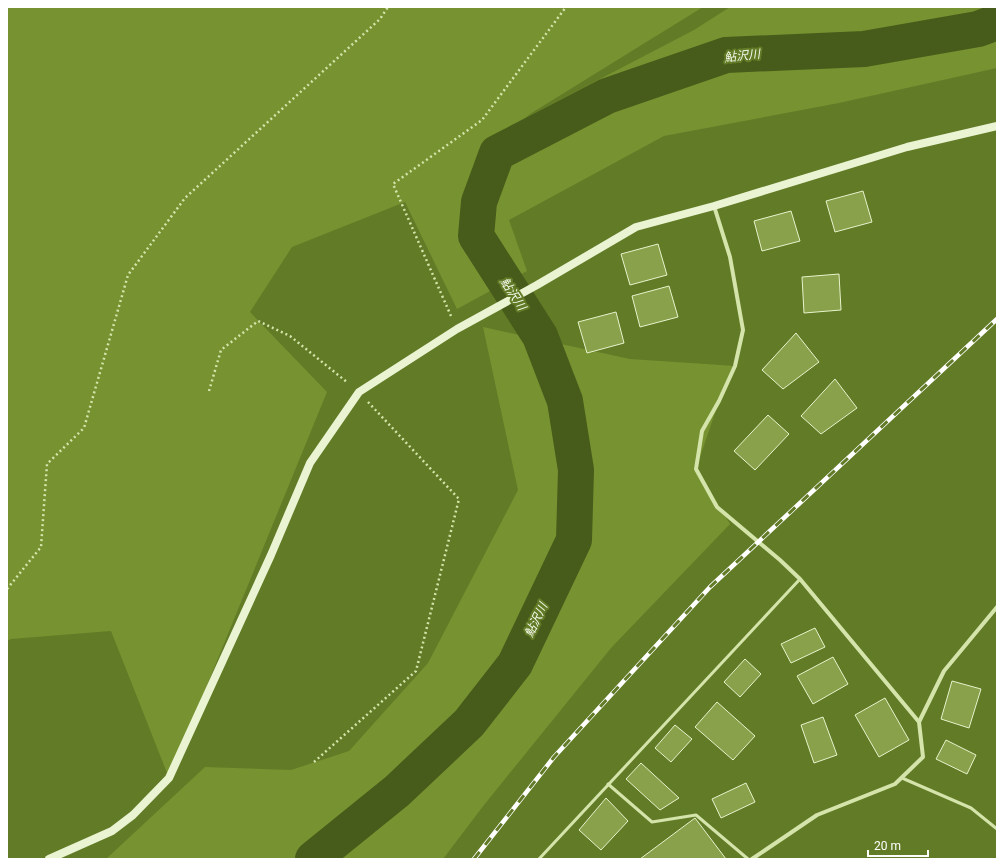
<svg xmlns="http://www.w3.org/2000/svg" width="1004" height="866" font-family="Roboto,'Noto Sans JP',sans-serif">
<rect width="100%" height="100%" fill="#627b26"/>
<!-- green -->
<g fill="#769231">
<polygon points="7,7 703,7 530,114 525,118 694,30 730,7 997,7 997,68 839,103 664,136 509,220 527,271 457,309 405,202 292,247 250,312 327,392 169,778 111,631 11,639 7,641"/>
<polygon points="483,327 630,359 735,366 719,401 696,469 730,524 611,648 484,805 443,859 106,859 205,767 291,770 349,751 428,663 518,490"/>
</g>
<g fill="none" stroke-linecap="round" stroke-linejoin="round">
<!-- river -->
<polyline stroke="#475b1a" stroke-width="36" points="313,859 397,791 469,723 515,664 574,540 576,470 565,401 540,336 476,236 479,202 497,153 607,96 726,55 864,49 978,29 997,22"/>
</g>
<!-- building -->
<g fill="#88a14a" stroke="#e8f3cc">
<polygon points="863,191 872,222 835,232 826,201"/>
<polygon points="791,211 800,241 762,251 754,221"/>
<polygon points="658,244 667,275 630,285 621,254"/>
<polygon points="839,274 841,310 804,313 802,277"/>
<polygon points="669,286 678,317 640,327 632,296"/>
<polygon points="616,312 624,343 587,353 578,322"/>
<polygon points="796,333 819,362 783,389 762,370"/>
<polygon points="835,379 857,408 821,434 801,416"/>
<polygon points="768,415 789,434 755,470 734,451"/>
<polygon points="815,628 825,647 791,663 781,644"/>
<polygon points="833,657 848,684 813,704 797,676"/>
<polygon points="745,659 761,674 740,697 724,682"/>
<polygon points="952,681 981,689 969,728 941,719"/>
<polygon points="885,698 909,740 879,757 855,715"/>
<polygon points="717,702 755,736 733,760 695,727"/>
<polygon points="823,717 837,755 814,763 801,725"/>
<polygon points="675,725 692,739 671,762 655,748"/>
<polygon points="946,740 976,755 967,774 936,759"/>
<polygon points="641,763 679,798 660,810 626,779"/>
<polygon points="746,783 755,802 721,818 712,799"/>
<polygon points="606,798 628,821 601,850 579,830"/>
<polygon points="695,818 726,859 640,859"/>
</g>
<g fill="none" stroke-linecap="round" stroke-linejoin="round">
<!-- path -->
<g stroke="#d4e4aa" stroke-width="2.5" stroke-dasharray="2 3" stroke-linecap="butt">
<polyline points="451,316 393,184 482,120 566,7"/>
<polyline points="209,391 221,350 258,321 290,336 348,383"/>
<polyline points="7,589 41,547 47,464 84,428 128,275 185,198 380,19 388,7"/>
<polyline points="314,762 416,671 459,499 368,402"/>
</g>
<!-- lane -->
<g stroke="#d4e4aa" stroke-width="3">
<polyline points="902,778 971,808 997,829"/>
<polyline points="608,784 652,822 696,815 748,859"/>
<polyline points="539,859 800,579"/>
</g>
<!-- street -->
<g stroke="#d4e4aa" stroke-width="4">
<polyline points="714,206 730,257 743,330 735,366 719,401 702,431 696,469 717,507 780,560 800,579 919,722 923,757 895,784 817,815 752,859"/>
<polyline points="919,722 944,671 997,607"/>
</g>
<!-- secondary -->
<polyline stroke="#eaf4d2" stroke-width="8" points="49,859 112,831 133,815 169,778 271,555 310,463 359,392 457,329 537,285 636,227 714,206 907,147 997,126"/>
<!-- rail casing -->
<g stroke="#fff" stroke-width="4.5">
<polyline id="rail" points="474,859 554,757 710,587 997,319"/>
</g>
<!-- rail -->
<use href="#rail" stroke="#627b26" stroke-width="3" stroke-dasharray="9" stroke-linecap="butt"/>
</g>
<g text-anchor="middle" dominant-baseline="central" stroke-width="4" stroke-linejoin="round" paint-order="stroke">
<!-- water labels -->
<g font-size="12" font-style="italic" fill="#f6faec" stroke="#627b26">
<text transform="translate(742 56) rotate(-6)">鮎沢川</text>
<text transform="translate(513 294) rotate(57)">鮎沢川</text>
<text transform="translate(536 620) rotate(-64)">鮎沢川</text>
</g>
</g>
<!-- border -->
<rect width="1004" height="866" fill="none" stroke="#ffffff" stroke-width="16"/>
<!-- scale -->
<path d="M868 850v6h60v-6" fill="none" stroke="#ffffff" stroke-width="2"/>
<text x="874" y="850" font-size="12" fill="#ffffff" stroke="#627b26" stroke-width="3" paint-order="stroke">20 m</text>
</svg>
